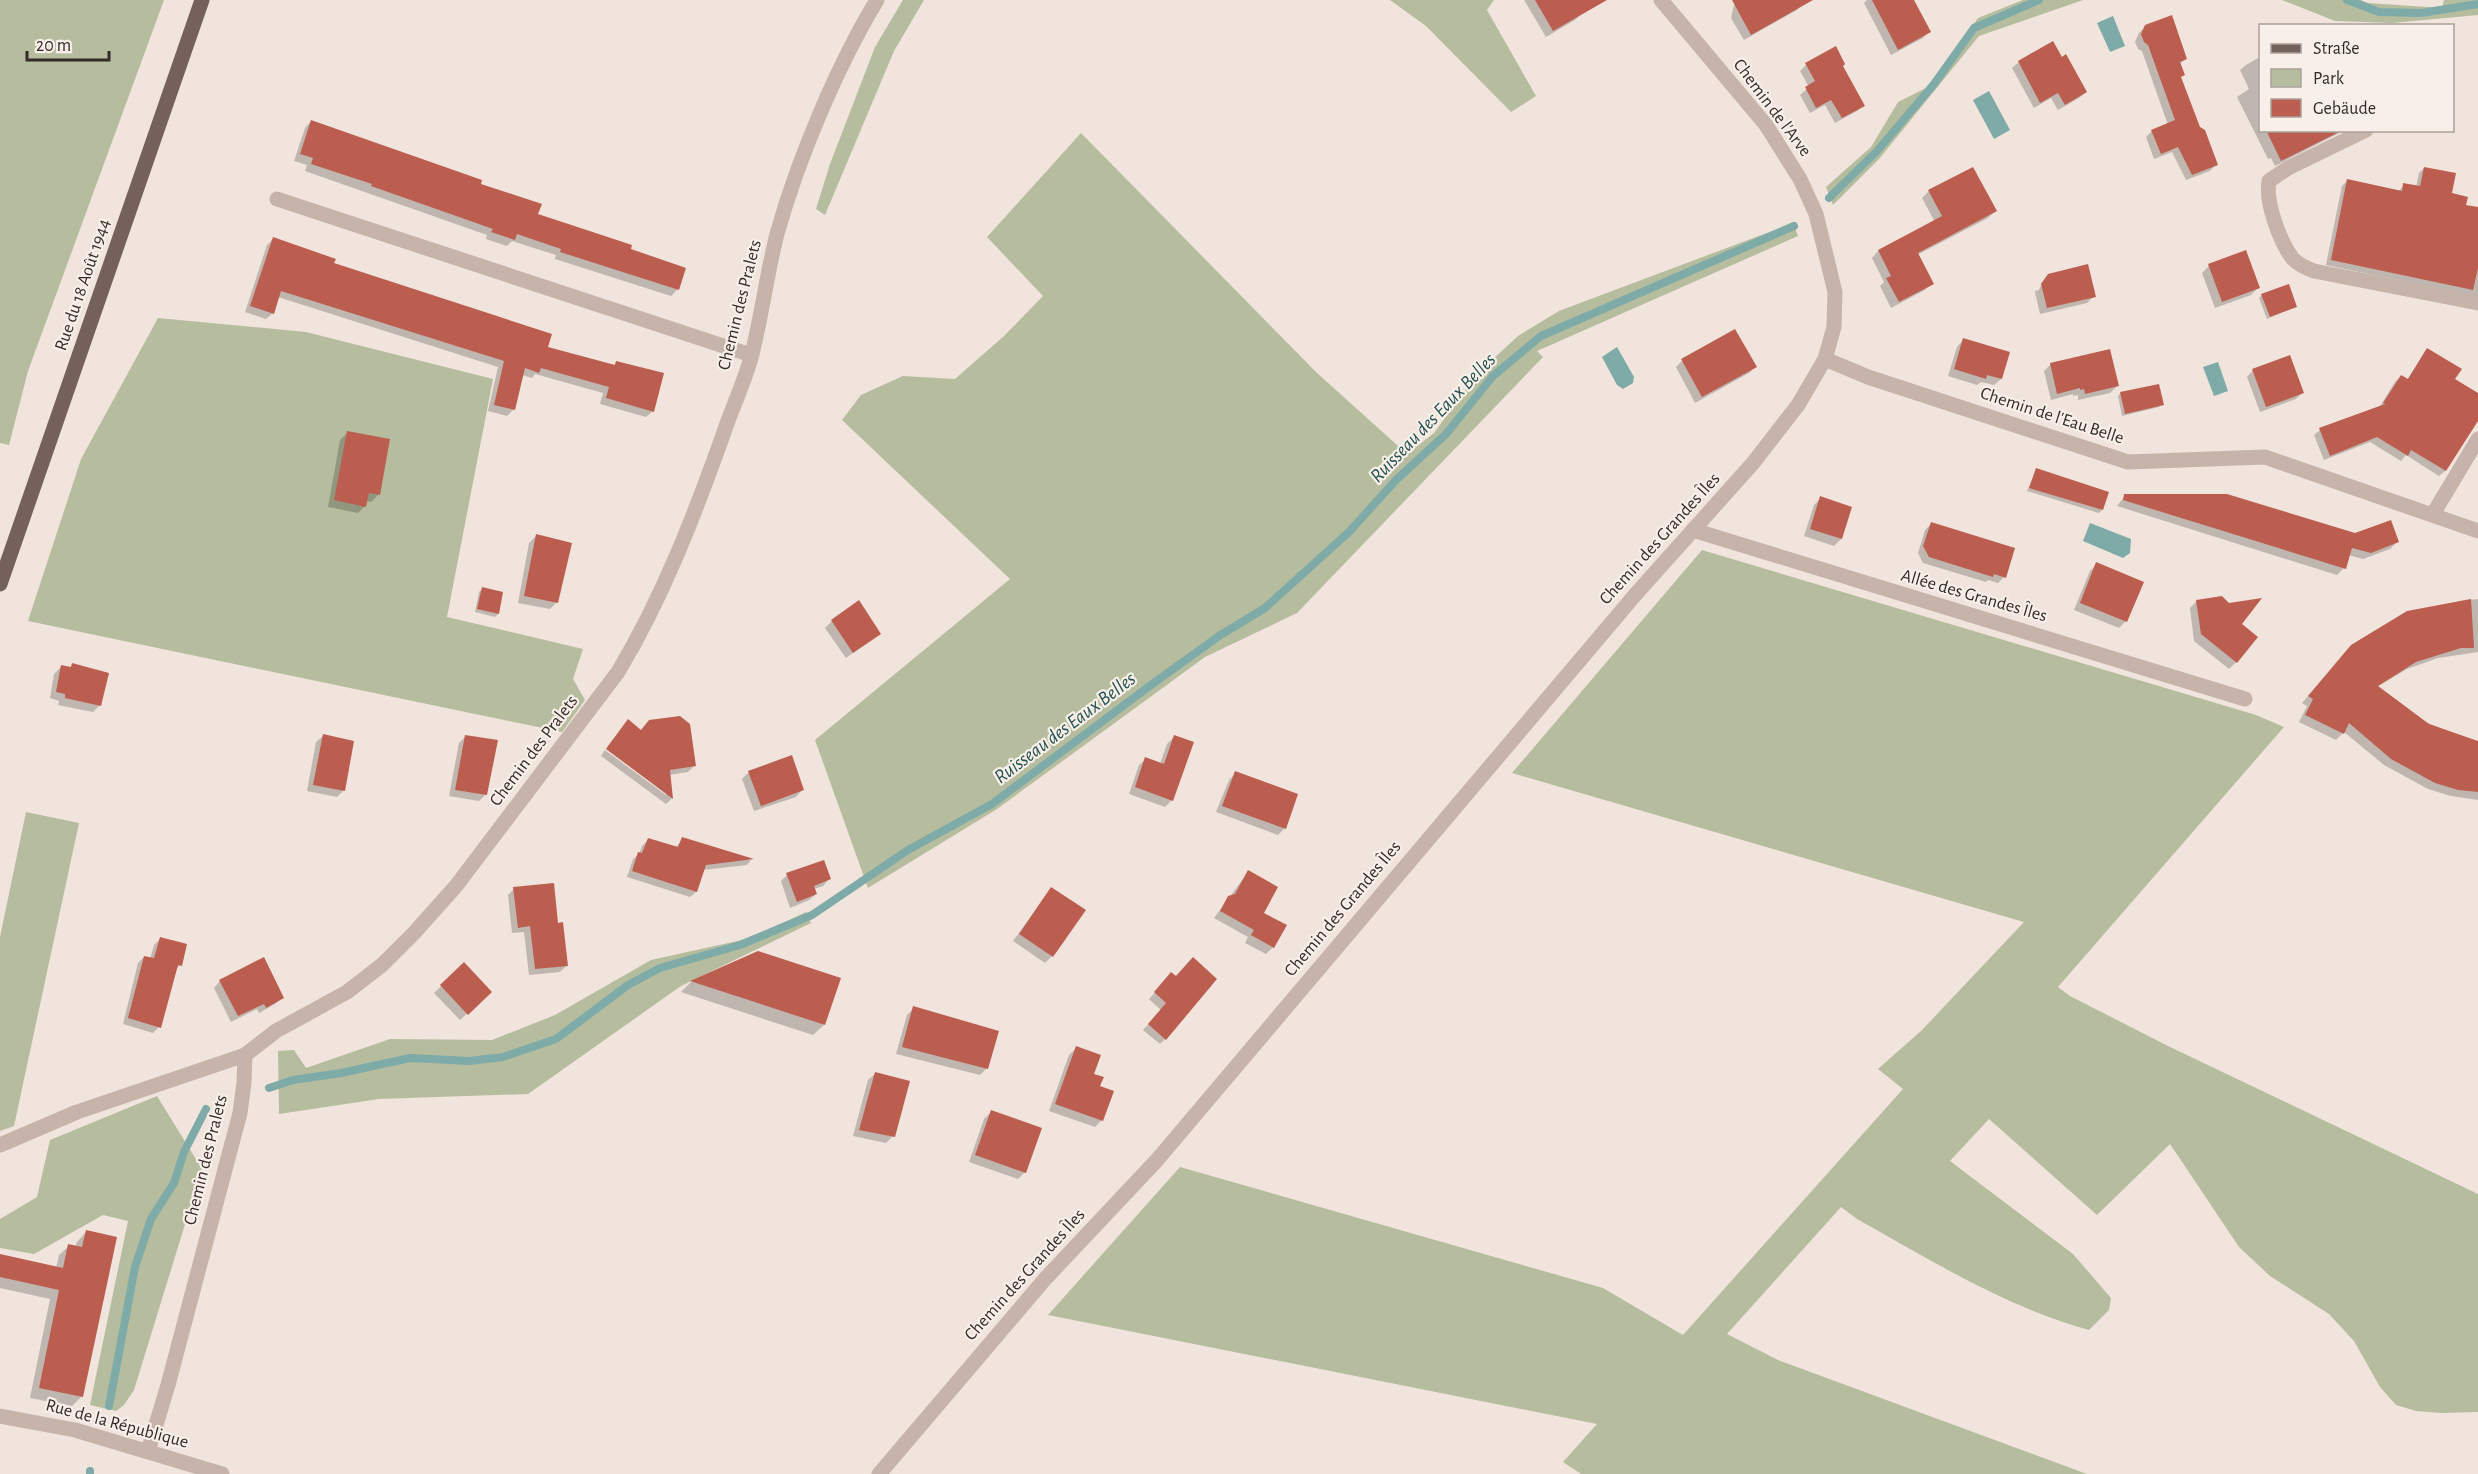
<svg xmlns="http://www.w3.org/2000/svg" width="2478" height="1474" font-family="'Alegreya Sans',sans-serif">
<rect width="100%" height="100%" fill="#f0e4dc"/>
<!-- green -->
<g fill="#b6bd9e">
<polygon points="0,0 164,0 28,371 9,445 0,443"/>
<polygon points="903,0 924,0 894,51 825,215 816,209 830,164 875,47"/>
<polygon points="1390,0 1494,0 1487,10 1536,96 1511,112 1426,26"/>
<polygon points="2023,0 2083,0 1979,36 1879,159 1833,205 1826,187 1871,147 1898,102 1928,87 1978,18"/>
<polygon points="2282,0 2361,0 2368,3 2442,8 2444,0 2478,0 2478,15 2392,23 2335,21"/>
<polygon points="1081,133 1317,373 1407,454 1434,433 1476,375 1518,336 1559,311 1793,223 1798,236 1537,351 1543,357 1297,613 1205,657 997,809 868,888 815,740 1010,579 842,420 861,395 903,376 955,379 1004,336 1043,296 987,237"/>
<polygon points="158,318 306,332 493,379 447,617 583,649 573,679 585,700 562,732 28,621 81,459"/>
<path d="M1702 550 2256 715 2284 727 2058 987 2070 996 2168 1046 2478 1194V1412L2441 1413 2416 1411 2396 1405 2380 1387 2354 1341 2329 1314 2270 1276 2239 1247 2170 1144 2097 1215 1989 1119 1950 1161 2073 1254 2111 1298 2109 1310 2089 1330C2006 1307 1932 1261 1857 1219L1841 1207 1727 1334 1778 1360 2087 1474H1581L1563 1462 1597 1424 1048 1315 1180 1167 1603 1288 1683 1335 1903 1089 1878 1069 1922 1030 2024 922 1512 773Z"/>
<polygon points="26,812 79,823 14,1126 0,1131 0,937"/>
<polygon points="806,912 811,923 681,986 528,1094 379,1099 279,1114 278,1051 294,1050 306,1068 390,1039 492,1040 555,1015 651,960 751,938"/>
<polygon points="157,1096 202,1169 134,1390 124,1405 116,1411 90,1405 128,1221 103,1215 34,1254 0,1248 0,1219 37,1197 50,1140"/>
</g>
<!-- water -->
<g fill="#7eaaa7">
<polygon points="2113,16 2125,46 2110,52 2097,23"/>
<polygon points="1989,91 2010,130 1994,139 1973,100"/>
<polygon points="1617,347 1634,377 1633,383 1623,389 1617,385 1602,357"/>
<polygon points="2218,362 2228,391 2214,396 2203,367"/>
<polygon points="2090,523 2131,539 2130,553 2123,558 2083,541"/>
</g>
<!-- shadow -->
<g fill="#0003">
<polygon points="1524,0 1574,0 1582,13 1575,20 1546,37"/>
<polygon points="1740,0 1802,0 1804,3 1797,10 1744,40 1731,18 1734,5"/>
<polygon points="1867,0 1912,0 1929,32 1923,38 1891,55 1864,3"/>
<polygon points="2146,26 2186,58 2179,65 2180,78 2199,128 2216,164 2210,171 2186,180 2172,152 2154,159 2146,137 2152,131 2168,125 2142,51 2138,49 2135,42 2139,33"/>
<polygon points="2260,57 2260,130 2345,130 2275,166 2271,158 2268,159 2237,97 2249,89 2240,70 2246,65"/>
<polygon points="2061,59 2086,92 2079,98 2058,110 2051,98 2034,108 2012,68 2019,62"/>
<polygon points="1806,65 1841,66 1863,105 1857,111 1835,123 1825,105 1810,113 1800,95 1809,87 1800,71"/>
<polygon points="311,121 536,215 685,269 677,290 671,296 555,259 556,255 512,241 507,246 486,239 487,235 305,171 307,165 294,161 305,128"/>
<polygon points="2424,168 2464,206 2478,209 2478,297 2326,265 2342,186 2347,181 2398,192 2404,185 2416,187 2419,173"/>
<polygon points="1929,191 1995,211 1988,218 1917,255 1932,283 1925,290 1891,308 1880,286 1884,282 1872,258 1878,251 1935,222 1922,198"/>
<polygon points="273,239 546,348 613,366 616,363 653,411 646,417 600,404 603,393 535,374 532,378 522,375 514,409 507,416 488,411 498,367 278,297 273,313 266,319 245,312 267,245"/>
<polygon points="2245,252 2258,288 2251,295 2215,308 2202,273 2209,266"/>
<polygon points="2048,275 2094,296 2087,303 2040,314 2035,292 2036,290 2038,291"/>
<polygon points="2262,295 2296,306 2267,319 2259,298"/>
<polygon points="1963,340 2001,379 1994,385 1981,382 1977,385 1948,376 1957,347"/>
<polygon points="2427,350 2453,379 2478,395 2478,418 2445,471 2439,476 2406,455 2401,461 2370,442 2324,460 2314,435 2320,430 2379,408 2395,382 2401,376 2407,380"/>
<polygon points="1682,361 1755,367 1749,373 1695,403 1676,367"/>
<polygon points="2051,364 2117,386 2110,393 2078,400 2078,395 2073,396 2073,394 2051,400 2044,371"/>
<polygon points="2253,370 2302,393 2296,399 2260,412 2247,377"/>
<polygon points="2121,393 2162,404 2159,407 2122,416 2118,396"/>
<polygon points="347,433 388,441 378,495 371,502 366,501 365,506 358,513 328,507 340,440"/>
<polygon points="2037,469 2102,510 2099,513 2027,491"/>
<polygon points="2125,496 2355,535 2397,542 2390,549 2363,559 2348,555 2344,568 2337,575 2117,506"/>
<polygon points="1821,498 1850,508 1841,539 1834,546 1804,536 1814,505"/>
<polygon points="1931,524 2004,577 1998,583 1988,580 1986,582 1923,563 1918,553 1925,530"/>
<polygon points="536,536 557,602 550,609 518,603 529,543"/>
<polygon points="2097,564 2126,621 2119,628 2074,610 2090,571"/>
<polygon points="482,589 498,614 495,617 475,612 479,592"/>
<polygon points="2478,599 2478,652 2438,658 2407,669 2377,687 2416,718 2478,744 2478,800 2451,796 2428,789 2384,765 2344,732 2336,740 2299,722 2307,706 2302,703 2345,654 2460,601"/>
<polygon points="2197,601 2240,625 2236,662 2229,669 2194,641 2190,608"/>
<polygon points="832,621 879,634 846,658 825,628"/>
<polygon points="72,665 100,705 93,712 58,705 59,701 50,698 54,674 61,667 69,669"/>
<polygon points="622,728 694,766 688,772 669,775 672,798 666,804 601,756 605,750 666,795 666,791 607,747"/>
<polygon points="323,736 344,790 337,797 307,791 316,742"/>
<polygon points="466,736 486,794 479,801 449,796 459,743"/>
<polygon points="1174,737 1172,800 1165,807 1129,794 1139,765 1146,759 1160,764 1167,744"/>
<polygon points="791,757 802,790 796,797 754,811 742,779 748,773"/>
<polygon points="1236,773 1296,795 1284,829 1278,835 1216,812 1229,780"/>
<polygon points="683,839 751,860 747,865 703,870 696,892 690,897 627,877 633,859 639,854 642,846 648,840 675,848"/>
<polygon points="1248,872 1262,913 1285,926 1273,947 1266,954 1245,943 1248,937 1214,918"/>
<polygon points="787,875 829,879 823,886 814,889 816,894 809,900 790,908 781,881"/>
<polygon points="514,889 567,965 560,972 529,975 524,932 512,933 508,895"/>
<polygon points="1051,889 1052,956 1045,963 1013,941"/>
<polygon points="160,939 180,965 174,971 159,1027 153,1033 123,1024 138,963 144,957 150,959 154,945"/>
<polygon points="758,952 824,1025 813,1035 681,992 691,982"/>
<polygon points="464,964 490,992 460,1020 434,993"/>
<polygon points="1171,974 1165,1039 1160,1044 1143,1030 1161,1010 1149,999"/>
<polygon points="220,981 282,998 275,1004 259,1013 257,1009 231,1022 214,988"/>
<polygon points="914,1008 987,1068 980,1075 896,1054 907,1015"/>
<polygon points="1076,1048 1098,1087 1102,1120 1095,1127 1049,1111 1069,1055"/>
<polygon points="875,1074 893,1136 886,1143 853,1136 868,1080"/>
<polygon points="991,1112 1025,1172 1018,1179 969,1162 984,1119"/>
<polygon points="86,1232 82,1396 72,1406 30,1398 50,1299 0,1288 0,1257 56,1268 59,1255 69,1246 75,1247 77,1242"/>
</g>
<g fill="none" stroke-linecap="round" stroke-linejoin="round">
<!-- stream -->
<g stroke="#7eaaa7" stroke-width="8">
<polyline points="2347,0 2379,12 2421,13 2478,4"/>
<polyline points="1829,198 1877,151 1934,84 1974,28 2039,0"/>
<polyline points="269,1088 293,1080 341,1073 410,1058 469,1061 503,1057 556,1039 628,985 660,968 740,945 812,915 908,850 992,804 1151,685 1219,636 1265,608 1349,532 1396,480 1446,434 1493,376 1541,336 1794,226"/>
<polyline points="109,1406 135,1267 151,1219 174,1183 184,1152 206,1109"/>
<polyline points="90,1474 90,1471"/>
</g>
</g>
<!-- building -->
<g fill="#bb5e4f">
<polygon points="1535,0 1607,0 1553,31"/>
<polygon points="1732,0 1813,0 1751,35"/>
<polygon points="1872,0 1914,0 1931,32 1898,50"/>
<polygon points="2172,15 2187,59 2180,62 2185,75 2181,77 2200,127 2205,130 2218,165 2192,175 2178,147 2161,154 2151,130 2175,120 2148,45 2144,42 2141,34 2145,25"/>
<polygon points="2053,41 2062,57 2066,54 2087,92 2065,105 2058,93 2040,103 2018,61"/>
<polygon points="1836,46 1845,64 1843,66 1865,106 1842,118 1831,100 1816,108 1805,87 1815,81 1805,63"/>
<polygon points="311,120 482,180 481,184 542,204 538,214 632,245 631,249 686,268 679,290 560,252 561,249 517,234 515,240 491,232 493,229 371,186 372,184 311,164 313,158 300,154"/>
<polygon points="2266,130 2343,130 2281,161"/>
<polygon points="1973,167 1997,211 1918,253 1934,284 1899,302 1886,278 1891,276 1878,250 1942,216 1928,190"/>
<polygon points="2424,167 2456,173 2452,193 2468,197 2466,205 2478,207 2478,268 2473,290 2331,260 2347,179 2402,191 2403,183 2420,186"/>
<polygon points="273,237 336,259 334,263 552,334 548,347 615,365 616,361 664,373 654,412 606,398 609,387 541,368 539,373 525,368 515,410 494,405 504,361 281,291 274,314 250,306"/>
<polygon points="2246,250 2260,288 2222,302 2208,264"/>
<polygon points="2088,264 2096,297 2047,308 2041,284 2048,274"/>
<polygon points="2289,284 2297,307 2270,317 2261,294"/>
<polygon points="1735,329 1757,367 1702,397 1681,359"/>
<polygon points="1963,338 2010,352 2002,379 1987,375 1986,379 1954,369"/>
<polygon points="2427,348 2462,369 2455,379 2478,393 2478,421 2446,471 2411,450 2408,456 2377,437 2330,456 2319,428 2385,404 2383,403 2401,375 2408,379"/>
<polygon points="2110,349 2119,386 2085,394 2084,389 2080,390 2080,388 2057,394 2050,363"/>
<polygon points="2290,355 2304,393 2266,407 2252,369"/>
<polygon points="2159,384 2164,405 2125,414 2120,392"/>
<polygon points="347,431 390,439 380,495 369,493 366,507 334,500"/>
<polygon points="2036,468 2109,492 2103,510 2029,488"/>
<polygon points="2124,494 2227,494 2355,533 2391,520 2399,542 2371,553 2352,548 2346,569 2123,500"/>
<polygon points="1820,496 1852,507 1842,539 1810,529"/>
<polygon points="1931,522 2015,548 2006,578 1994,574 1993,577 1929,557 1923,546"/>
<polygon points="536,534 572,543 558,603 524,596"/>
<polygon points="2096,562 2144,582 2127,622 2080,603"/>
<polygon points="482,587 503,592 499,614 477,609"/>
<polygon points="2222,596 2229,603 2262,598 2242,624 2258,637 2237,663 2201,634 2196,600"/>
<polygon points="2471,599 2474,648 2461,648 2416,662 2378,686 2429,724 2478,741 2478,792 2458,790 2435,783 2391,759 2349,723 2344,734 2305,715 2313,699 2308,696 2351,645 2407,611"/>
<polygon points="859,600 881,634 853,653 831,620"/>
<polygon points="72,663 109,673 101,706 65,698 65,694 56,692 61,665 71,667"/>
<polygon points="680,716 690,724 696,766 670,770 673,799 606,749 628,719 641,730 649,720"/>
<polygon points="323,734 354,741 345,791 313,785"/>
<polygon points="465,735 498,740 487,795 455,790"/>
<polygon points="1174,735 1194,742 1173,801 1135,787 1145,757 1164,764"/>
<polygon points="792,755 804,790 761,806 748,771"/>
<polygon points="1235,771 1298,794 1286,829 1222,806"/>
<polygon points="682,837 754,859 706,865 697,892 632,871 638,852 642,853 648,838 678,847"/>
<polygon points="824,860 831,879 814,886 817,894 797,902 786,873"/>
<polygon points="1248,870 1278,887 1264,913 1287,925 1274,948 1251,935 1254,930 1220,911 1228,896 1235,894"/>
<polygon points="554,883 558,923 563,922 568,966 535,969 530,926 518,928 513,887"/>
<polygon points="1051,887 1086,910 1053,957 1019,934"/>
<polygon points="160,937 187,944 182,966 178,965 161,1028 128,1018 144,956 154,958"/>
<polygon points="758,951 841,978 825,1025 690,981"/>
<polygon points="264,957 284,998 266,1008 264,1004 238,1016 219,980"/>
<polygon points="1193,957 1217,979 1166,1040 1148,1024 1166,1003 1154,992 1171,972 1176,976"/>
<polygon points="464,962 492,992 468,1015 440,985"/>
<polygon points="913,1006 999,1031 988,1069 902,1047"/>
<polygon points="1076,1046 1101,1055 1094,1074 1104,1077 1100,1086 1114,1091 1103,1121 1055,1104"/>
<polygon points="875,1072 910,1081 895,1137 859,1130"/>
<polygon points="991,1110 1042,1128 1026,1173 975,1155"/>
<polygon points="86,1230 117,1237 83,1397 39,1388 59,1290 0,1277 0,1254 63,1268 68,1244 82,1247"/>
</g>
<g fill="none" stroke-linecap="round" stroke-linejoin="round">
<!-- minor -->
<g stroke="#c6b3a9" stroke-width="15">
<path d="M2366 130 2288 168 2269 181C2265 202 2280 242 2293 259 2299 265 2306 268 2314 271L2478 303"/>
<polyline points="277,199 751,355"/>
<polyline points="1825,359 1868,377 2128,462 2265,457 2478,531"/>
<polyline points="2433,514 2478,439"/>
<polyline points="1693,530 2245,699"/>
<polyline points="0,1145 77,1112 245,1055"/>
<polyline points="0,1416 75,1430 222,1474"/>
<path d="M148 1451 168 1385 240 1113 244 1083 245 1055 276 1031 347 992 382 965 414 933 456 886 618 672C663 597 694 516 723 435 732 408 745 381 752 354 762 314 767 273 777 234 798 159 837 66 877 0"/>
<polyline points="879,1474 1045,1279 1157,1160 1635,595 1753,463 1798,405 1825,359 1834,327 1835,292 1816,214 1800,179 1766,125 1661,0"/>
</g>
<!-- primary -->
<polyline stroke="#75615b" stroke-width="15" points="0,584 202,0"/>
</g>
<g text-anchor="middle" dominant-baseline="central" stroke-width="4.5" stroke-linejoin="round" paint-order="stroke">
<!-- street labels -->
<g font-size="18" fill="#342b28" stroke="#f8efe8">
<text transform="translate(1772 108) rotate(53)">Chemin de l'Arve</text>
<text transform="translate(83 285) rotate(-71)">Rue du 18 Août 1944</text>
<text transform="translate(740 305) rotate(-76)">Chemin des Pralets</text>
<text transform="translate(2052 416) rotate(18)">Chemin de l'Eau Belle</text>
<text transform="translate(1660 539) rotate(-48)">Chemin des Grandes Îles</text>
<text transform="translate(1974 596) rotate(16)">Allée des Grandes Îles</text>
<text transform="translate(534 751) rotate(-53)">Chemin des Pralets</text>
<text transform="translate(1343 909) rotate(-50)">Chemin des Grandes Îles</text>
<text transform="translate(206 1160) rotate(-76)">Chemin des Pralets</text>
<text transform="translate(1025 1275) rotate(-48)">Chemin des Grandes Îles</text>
<text transform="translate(117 1424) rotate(15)">Rue de la République</text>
</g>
<!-- water labels -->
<g font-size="20" font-style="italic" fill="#225250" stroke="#f8efe8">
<text transform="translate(1433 418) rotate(-46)">Ruisseau des Eaux Belles</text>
<text transform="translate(1065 728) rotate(-37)">Ruisseau des Eaux Belles</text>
</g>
</g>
<!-- legend -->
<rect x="2259" y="24" width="195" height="108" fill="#f8efe8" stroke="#aaa19b" stroke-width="1.5"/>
<rect x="2271" y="44" width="30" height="9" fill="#75615b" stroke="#aaa19b" stroke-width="1.5"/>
<text x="2313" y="54" font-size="18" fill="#342b28">Straße</text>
<rect x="2271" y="69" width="30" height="18" fill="#b6bd9e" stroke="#aaa19b" stroke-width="1.5"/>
<text x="2313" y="84" font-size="18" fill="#342b28">Park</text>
<rect x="2271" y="99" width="30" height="18" fill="#bb5e4f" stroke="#aaa19b" stroke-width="1.5"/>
<text x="2313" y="114" font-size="18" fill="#342b28">Gebäude</text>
<!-- scale -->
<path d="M27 51v9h82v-9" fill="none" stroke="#342b28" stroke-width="3"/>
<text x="36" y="51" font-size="18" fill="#342b28" stroke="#f8efe8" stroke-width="4.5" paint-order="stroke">20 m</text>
</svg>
